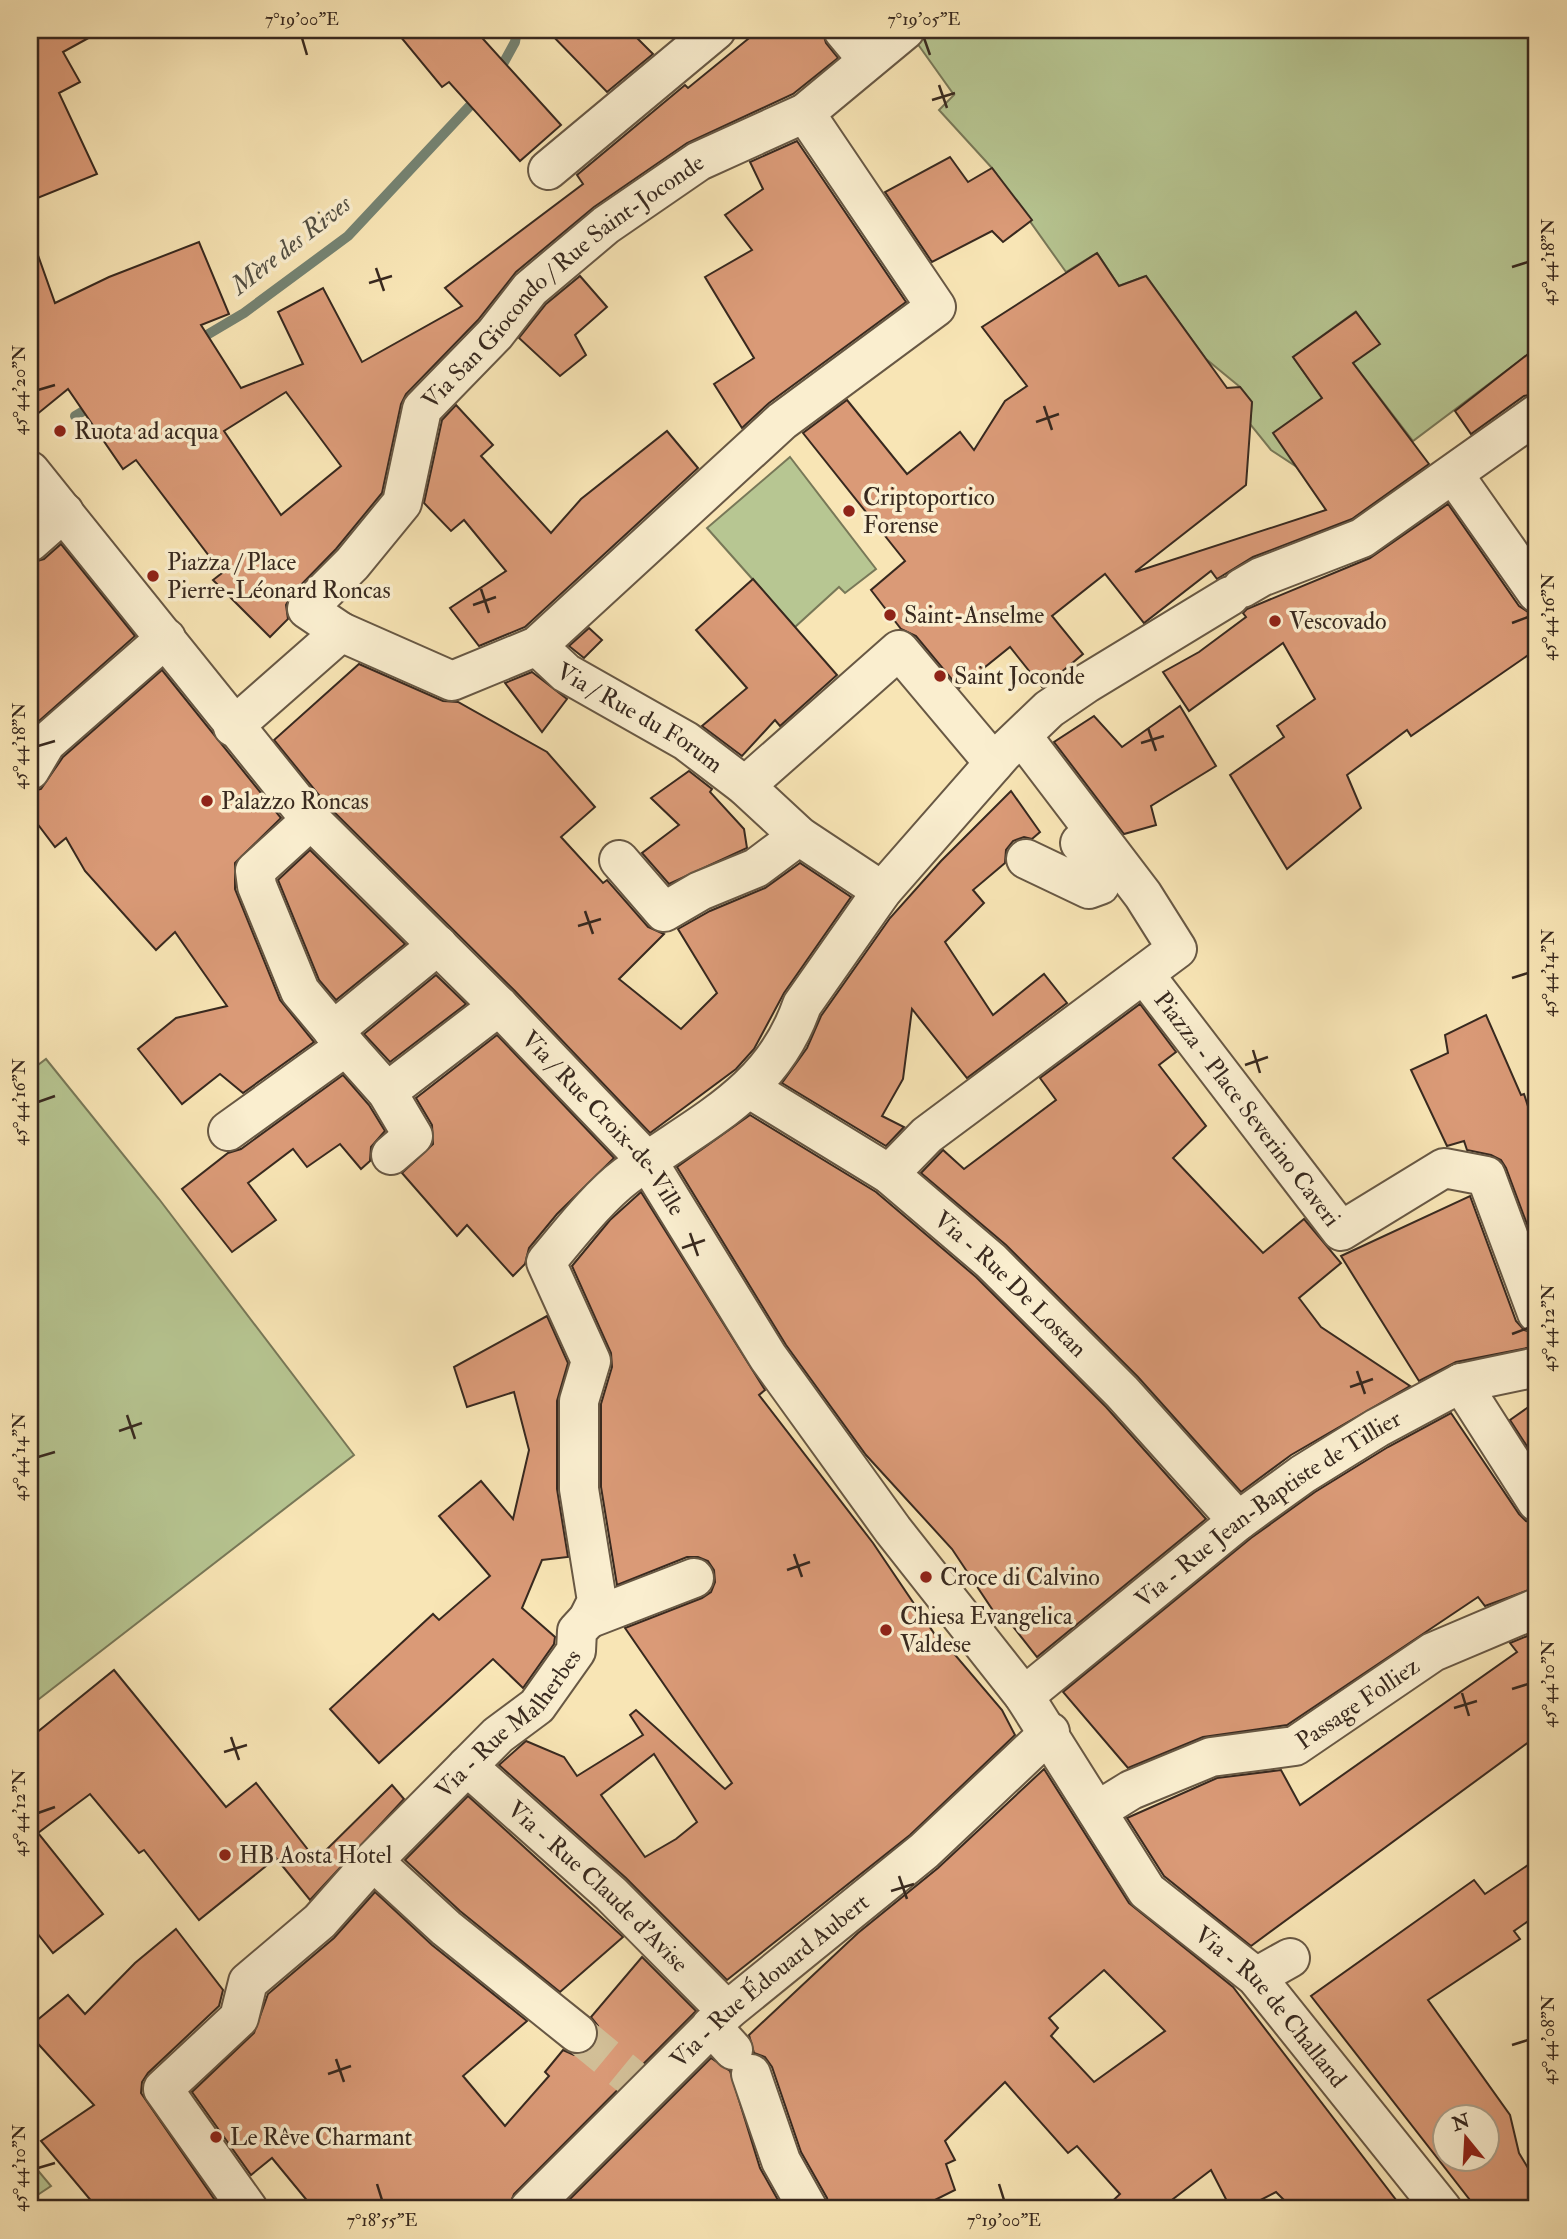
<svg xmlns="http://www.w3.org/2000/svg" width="1567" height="2239" font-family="'IM FELL Double Pica',serif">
<rect width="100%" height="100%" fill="#f8e5b5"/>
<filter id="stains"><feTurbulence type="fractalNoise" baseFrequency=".00286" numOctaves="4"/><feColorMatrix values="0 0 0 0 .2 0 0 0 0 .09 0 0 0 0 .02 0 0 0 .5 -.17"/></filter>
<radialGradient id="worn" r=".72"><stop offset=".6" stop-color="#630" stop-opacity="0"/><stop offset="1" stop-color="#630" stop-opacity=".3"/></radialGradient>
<!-- green -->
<g fill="#b7c692" stroke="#787858" stroke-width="2">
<polygon points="919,30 1537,30 1537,361 1530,353 1413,441 1353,363 1355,312 1293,357 1322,398 1320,452 1297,467 1271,450 1250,424 1252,402 1240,387 1206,359 1146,276 1119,286 1097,253 1066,272 992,168 939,110 954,95 912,36"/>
<polygon points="790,457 876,569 845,593 839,587 795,627 707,528"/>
<polygon points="46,1059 159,1199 354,1455 30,1706 30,1071"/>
<polygon points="30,2161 51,2186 30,2200 30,2160"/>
</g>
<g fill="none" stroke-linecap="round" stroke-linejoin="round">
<!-- stream -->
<g stroke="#758372" stroke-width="10">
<polyline points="497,75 515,42 517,30"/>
<polyline points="195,342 244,313 348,236 480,95"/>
<polyline points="75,416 95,404"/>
</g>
</g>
<!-- building -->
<g fill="#da9a77" stroke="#38291f" stroke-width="2" fill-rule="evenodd">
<polygon points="30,30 103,30 63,52 80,82 59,93 97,174 30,201"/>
<polygon points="395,30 475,30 561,125 520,161 449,82 442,87"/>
<polygon points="547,30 629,30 653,54 607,92"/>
<path d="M759 30H822L826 43 838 58 793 94 687 143 594 207 516 272 478 320 406 394 401 404 382 493 336 549 292 594 286 605 288 619 270 637 213 580 222 573 136 460 123 469 68 389 30 420V245L34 244 55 303 109 277 199 242 229 314 201 325 241 388 303 364 278 312 323 288 362 362 462 306 445 288 583 184 577 175 685 85 688 88ZM286 392 341 466 281 515 224 431Z"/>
<polygon points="797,141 906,302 769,403 742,428 714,384 754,358 705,277 752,250 725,215 763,189 750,162"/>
<polygon points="950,157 968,182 992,168 1032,220 1003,242 992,231 932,262 885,192"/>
<polygon points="1097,253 1119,286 1146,276 1227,388 1240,387 1252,402 1246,485 1135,572 1326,510 1273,433 1322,398 1293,357 1356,312 1380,344 1353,363 1429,464 1352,519 1253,557 1217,579 1211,571 1144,623 1105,574 1052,616 1083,654 1046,685 1042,687 1010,647 959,688 916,636 901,629 871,590 905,561 803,433 847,400 907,474 960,432 974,450 1005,401 1027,386 982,327"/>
<polygon points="580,276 607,307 575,335 586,355 560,376 519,338 546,304"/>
<polygon points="1537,347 1537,393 1524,396 1471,434 1455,411"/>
<polygon points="456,405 493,445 481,456 551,533 581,499 667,431 698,468 525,627 479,646 450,608 506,571 464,520 451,531 424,503 442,420"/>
<polygon points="1448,504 1519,606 1537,618 1537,649 1411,736 1407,730 1347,775 1361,808 1287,869 1230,775 1284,737 1277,726 1315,699 1283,643 1189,711 1163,672 1199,652 1246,617 1243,613 1247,609 1370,558"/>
<polygon points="61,544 135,636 30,729 30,563 44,559"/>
<polygon points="753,579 837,675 780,726 775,720 742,756 702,726 747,688 696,630"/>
<polygon points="589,628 602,640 584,658 569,646"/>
<polygon points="359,664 443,701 458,702 547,752 595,807 561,837 603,883 607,880 648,927 664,934 619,979 681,1029 717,993 678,929 710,911 765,888 800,863 851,897 784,993 754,1049 736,1069 650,1133 515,991 327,805 274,740"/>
<polygon points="162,670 281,818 235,863 235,889 280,1000 314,1042 243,1093 220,1074 182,1104 138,1049 176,1018 227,1006 175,932 156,950 85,871 66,838 55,847 30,814 30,792 41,789 63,757"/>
<polygon points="532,672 567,699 542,732 505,683"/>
<polygon points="1180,706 1216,766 1151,806 1156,825 1124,834 1054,742 1094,716 1122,747"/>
<polygon points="689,771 712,789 710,792 744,829 747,848 669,884 642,853 679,825 651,798"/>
<polygon points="1011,791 1040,832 1032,839 1024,837 1013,841 1006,850 1005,863 973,890 984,903 945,942 993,1015 1044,974 1067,1003 967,1078 912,1009 903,1079 882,1116 904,1127 886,1146 782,1083 807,1048 821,1016 890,918 941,861"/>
<polygon points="310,850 405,944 336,1000 319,980 278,880"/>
<polygon points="436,975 466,1004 390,1062 364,1034"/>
<polygon points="1140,1004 1176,1052 1159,1065 1206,1126 1173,1158 1263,1253 1304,1219 1341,1263 1299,1298 1321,1327 1410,1386 1291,1455 1241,1492 1138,1377 1006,1245 921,1173 943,1150 964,1169 1056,1100 1040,1078"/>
<polygon points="1486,1015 1521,1095 1524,1094 1537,1134 1537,1251 1506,1168 1501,1160 1491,1155 1467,1150 1464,1141 1447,1146 1411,1070 1448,1053 1445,1035"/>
<polygon points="497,1035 614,1158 557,1214 529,1248 525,1264 513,1276 467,1225 457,1236 402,1173 433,1144 432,1125 416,1098"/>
<polygon points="343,1075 369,1105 385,1131 371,1147 370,1161 361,1169 340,1144 307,1167 293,1149 248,1183 276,1220 232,1252 182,1189 228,1153 241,1149"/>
<polygon points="750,1115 876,1192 976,1277 1106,1407 1206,1519 1037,1657 1003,1614 998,1618 952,1549 866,1455 786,1345 677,1167"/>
<path d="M641 1192 765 1390 759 1395 873 1543 942 1645 945 1643 1002 1710 1015 1735 910 1835 727 1980 626 1878 499 1765 526 1741 564 1757 577 1776 643 1735 630 1715 636 1710 725 1789 732 1783 625 1628 702 1598 711 1592 715 1582 714 1570 708 1561 698 1557H687L617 1585 601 1487V1404L612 1367 611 1353 572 1266 610 1220ZM654 1754 697 1822 676 1839 645 1857 601 1795Z"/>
<polygon points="1470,1196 1516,1321 1524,1330 1537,1334 1537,1346 1456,1362 1419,1381 1341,1256"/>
<polygon points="547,1316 568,1363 557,1401 557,1489 568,1557 542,1560 522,1608 555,1637 554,1644 523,1688 493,1659 379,1763 330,1709 433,1614 439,1620 490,1576 439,1516 481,1481 513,1519 529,1450 514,1392 467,1407 454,1367"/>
<polygon points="1537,1401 1537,1454 1532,1454 1510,1420"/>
<polygon points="1451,1413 1519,1514 1526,1521 1537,1524 1537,1587 1485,1606 1478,1597 1287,1725 1203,1737 1128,1768 1063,1692 1251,1538 1315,1492 1388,1447"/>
<polygon points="1537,1632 1537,1736 1251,1946 1164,1876 1127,1818 1217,1778 1281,1770 1300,1805 1517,1652 1510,1643"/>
<polygon points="114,1670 226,1807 256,1783 316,1860 392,1785 404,1799 310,1900 276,1858 199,1920 144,1850 139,1853 90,1794 38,1833 103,1914 53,1953 30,1924 30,1738"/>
<path d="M1044 1769 1129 1903 1233 1987 1403 2209H1293L1276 2192 1243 2209H1231L1211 2170 1160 2209H1104L1120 2194 1077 2146 1068 2153 1005 2082 945 2141 955 2160 946 2164 955 2190 917 2209H830L827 2198 801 2152 772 2067 765 2057 754 2053 749 2035 858 1933 938 1868ZM1104 1970 1165 2031 1094 2082 1051 2036 1058 2028 1049 2018Z"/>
<polygon points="468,1796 623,1937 560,1992 460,1911 405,1860"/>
<path d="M1537 1859V1915L1514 1931 1520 1939 1428 2000 1510 2115 1519 2153 1537 2183V2209H1477L1311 1996 1474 1880 1485 1894ZM1445 2117H1487V2159H1445Z"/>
<polygon points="375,1892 432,1945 527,2021 463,2076 505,2126 549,2076 545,2072 563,2050 574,2055 586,2053 594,2047 599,2036 598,2026 591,2017 642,1957 696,2011 514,2194 508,2209 314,2209 272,2158 251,2175 192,2092 254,2033 268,1994 334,1938"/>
<polygon points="176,1929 223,1990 219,2006 148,2073 142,2082 141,2093 221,2209 98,2209 41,2141 94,2105 30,2035 30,2026 68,1995 85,2014 135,1963"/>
<polygon points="711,2058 730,2071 760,2168 783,2209 560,2209"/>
</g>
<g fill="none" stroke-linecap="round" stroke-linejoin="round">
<!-- minor-tunnel -->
<polyline stroke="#d2bf97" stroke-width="38" stroke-dasharray="38 19" stroke-linecap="butt" points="577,2033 634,2080"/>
<!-- minor casing -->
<g stroke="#685844" stroke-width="42">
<g id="minor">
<polyline points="843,30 868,60"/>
<polyline points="548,170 716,30"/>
<path id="s1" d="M30 471 311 820 499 1006 648 1162 768 1357 893 1530 1024 1696 1147 1891 1256 1977 1442 2209"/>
<polyline points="1454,475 1537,593"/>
<polyline points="30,542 64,512"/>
<polyline points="1242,588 1261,577 1362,538 1537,414"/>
<path id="s2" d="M341 632 307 609 352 564 402 503 422 409 495 334 530 289 606 225 699 161 805 113 905 30"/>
<path id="s3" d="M537 646 566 673 686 741 745 786 799 836 882 891"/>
<polyline points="233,727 341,632 452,681 537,646 782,421 936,307 805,113"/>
<polyline points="30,770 46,743 166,638"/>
<polyline points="745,786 899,650 994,763"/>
<polyline points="1026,859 1089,889 1100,885 1105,871 1080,843"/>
<polyline points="619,860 664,912 700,891 756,868 799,836"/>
<path id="s4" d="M1144 974 1341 1231 1444 1168 1486 1176 1537 1313"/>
<polyline points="333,1031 438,945"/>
<polyline points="346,1046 387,1092 413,1136 391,1155"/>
<path id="s5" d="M750 1089 889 1174 991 1261 1122 1392 1238 1521"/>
<polyline points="387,1092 499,1006"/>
<polyline points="228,1131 346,1046 300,991 257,886 255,871 311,820"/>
<polyline points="889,1174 927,1135 1177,949 1143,895 1022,736"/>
<polyline points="1461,1383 1537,1502"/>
<polyline points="588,1619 694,1578"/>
<path id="s6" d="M1024 1696 1238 1521 1303 1474 1377 1428 1461 1383 1537 1367"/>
<path id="s7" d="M467 1766 611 1894 727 2011"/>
<path id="s8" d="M1097 1811 1131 1790 1211 1757 1295 1746 1433 1652 1537 1608"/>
<polyline points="373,1861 446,1928 577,2033"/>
<polyline points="1256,1977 1290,1958"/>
<polyline points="711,2026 733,2050"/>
<polyline points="751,2074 781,2161 808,2209"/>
<path id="s9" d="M248 2209 163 2089 239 2018 248 1982 320 1921 373 1861 498 1735 537 1706 576 1651 577 1631 588 1619 597 1601 579 1489V1401L591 1361 546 1262C569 1235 598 1197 626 1176 696 1124 771 1095 802 1005L882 891 1003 753 1049 709 1087 683 1230 596"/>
<path id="s10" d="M529 2209 727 2011 924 1851 1050 1732"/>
</g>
</g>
<!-- minor -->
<use href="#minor" stroke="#faeecf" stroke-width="38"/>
</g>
<!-- ticks -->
<path fill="none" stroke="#38291f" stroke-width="2.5" d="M302 38 307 55M924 38 930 55M939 85 947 108M932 100 955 93M1512 267 1528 262M376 268 384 291M369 283 392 276M38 390 55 385M1044 406 1052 430M1036 422 1059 414M481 589 489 613M473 605 496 597M1512 623 1528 617M1148 728 1156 751M1141 743 1164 736M38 746 55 741M585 911 593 934M578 926 601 919M1512 978 1528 973M1253 1050 1260 1073M1245 1065 1268 1057M38 1102 55 1096M690 1233 698 1256M682 1248 705 1240M1512 1334 1528 1328M1357 1371 1365 1394M1350 1387 1373 1379M127 1415 135 1439M119 1431 142 1423M38 1457 55 1452M794 1554 802 1577M787 1570 810 1562M1512 1689 1528 1684M1462 1693 1469 1716M1454 1708 1477 1701M231 1737 239 1760M224 1752 247 1745M38 1813 55 1807M899 1876 907 1899M891 1891 914 1884M1512 2045 1528 2040M336 2059 344 2082M328 2074 351 2066M38 2168 55 2163M377 2184 382 2200M999 2184 1004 2200"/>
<!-- markers -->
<g fill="#8f2418" stroke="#faeecf" stroke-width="2.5">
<circle cx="60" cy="431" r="7"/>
<circle cx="849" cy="511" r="7"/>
<circle cx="153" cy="576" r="7"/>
<circle cx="890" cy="615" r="7"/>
<circle cx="1275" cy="621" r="7"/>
<circle cx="940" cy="676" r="7"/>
<circle cx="207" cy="801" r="7"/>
<circle cx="926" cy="1577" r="7"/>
<circle cx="886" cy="1630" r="7"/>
<circle cx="225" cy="1855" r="7"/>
<circle cx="216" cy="2137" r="7"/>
</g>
<g text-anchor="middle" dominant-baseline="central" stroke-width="7" stroke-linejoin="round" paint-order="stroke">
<!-- street labels -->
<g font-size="24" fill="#38291f" stroke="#faeecf">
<text stroke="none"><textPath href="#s2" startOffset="471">Via San Giocondo / Rue Saint-Joconde</textPath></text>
<text stroke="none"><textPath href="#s3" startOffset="126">Via / Rue du Forum</textPath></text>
<text stroke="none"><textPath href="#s4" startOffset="170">Piazza - Place Severino Caveri</textPath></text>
<text stroke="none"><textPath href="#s1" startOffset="870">Via / Rue Croix-de-Ville</textPath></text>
<text stroke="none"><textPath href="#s5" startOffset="327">Via - Rue De Lostan</textPath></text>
<text stroke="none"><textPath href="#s6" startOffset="308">Via - Rue Jean-Baptiste de Tillier</textPath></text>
<text stroke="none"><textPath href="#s8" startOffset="287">Passage Folliez</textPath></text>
<text stroke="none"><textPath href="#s9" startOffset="656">Via - Rue Malherbes</textPath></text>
<text stroke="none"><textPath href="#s7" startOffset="178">Via - Rue Claude d'Avise</textPath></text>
<text stroke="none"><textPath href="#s10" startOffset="332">Via - Rue Édouard Aubert</textPath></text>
<text stroke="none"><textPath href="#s1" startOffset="1983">Via - Rue de Challand</textPath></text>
</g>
<!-- poi labels -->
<g font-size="24" fill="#38291f" stroke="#faeecf" text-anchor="start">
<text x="74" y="431">Ruota ad acqua</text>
<text x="863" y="497">Criptoportico<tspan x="863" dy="28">Forense</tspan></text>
<text x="167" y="562">Piazza / Place<tspan x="167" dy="28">Pierre-Léonard Roncas</tspan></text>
<text x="904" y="615">Saint-Anselme</text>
<text x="1289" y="621">Vescovado</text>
<text x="954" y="676">Saint Joconde</text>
<text x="221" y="801">Palazzo Roncas</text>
<text x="940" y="1577">Croce di Calvino</text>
<text x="900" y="1616">Chiesa Evangelica<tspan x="900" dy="28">Valdese</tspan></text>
<text x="239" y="1855">HB Aosta Hotel</text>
<text x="230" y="2137">Le Rêve Charmant</text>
</g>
<!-- water labels -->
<g font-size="26" font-style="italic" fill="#524e42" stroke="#faeecf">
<text transform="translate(291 245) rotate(-38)">Mère des Rives</text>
</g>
</g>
<!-- margin -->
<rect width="1567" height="2239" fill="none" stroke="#f8e5b5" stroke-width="77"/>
<!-- north arrow -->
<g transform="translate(1466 2138) rotate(342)"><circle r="33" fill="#faeecf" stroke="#ac9f89" stroke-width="2"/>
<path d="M0-5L12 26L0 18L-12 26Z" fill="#8f2418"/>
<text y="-10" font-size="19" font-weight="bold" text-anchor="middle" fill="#38291f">N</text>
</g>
<rect x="38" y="38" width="1490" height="2162" fill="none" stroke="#38291f" stroke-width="2.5"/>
<g font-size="18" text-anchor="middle" fill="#38291f">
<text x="302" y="25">7°19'00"E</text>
<text x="924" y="25">7°19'05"E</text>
<text transform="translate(1548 262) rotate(-90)" y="6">45°44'18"N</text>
<text transform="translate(19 390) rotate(-90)" y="6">45°44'20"N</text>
<text transform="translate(1548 617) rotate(-90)" y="6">45°44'16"N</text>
<text transform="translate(19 746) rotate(-90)" y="6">45°44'18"N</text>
<text transform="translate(1548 973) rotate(-90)" y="6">45°44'14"N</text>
<text transform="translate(19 1102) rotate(-90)" y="6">45°44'16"N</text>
<text transform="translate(1548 1328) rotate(-90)" y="6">45°44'12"N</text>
<text transform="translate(19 1457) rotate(-90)" y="6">45°44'14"N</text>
<text transform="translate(1548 1684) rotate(-90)" y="6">45°44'10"N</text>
<text transform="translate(19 1813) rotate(-90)" y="6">45°44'12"N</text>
<text transform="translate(1548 2040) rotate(-90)" y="6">45°44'08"N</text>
<text transform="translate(19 2168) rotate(-90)" y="6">45°44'10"N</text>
<text x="382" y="2226">7°18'55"E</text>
<text x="1004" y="2226">7°19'00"E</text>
</g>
<rect width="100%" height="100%" filter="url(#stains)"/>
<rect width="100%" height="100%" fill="url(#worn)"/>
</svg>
